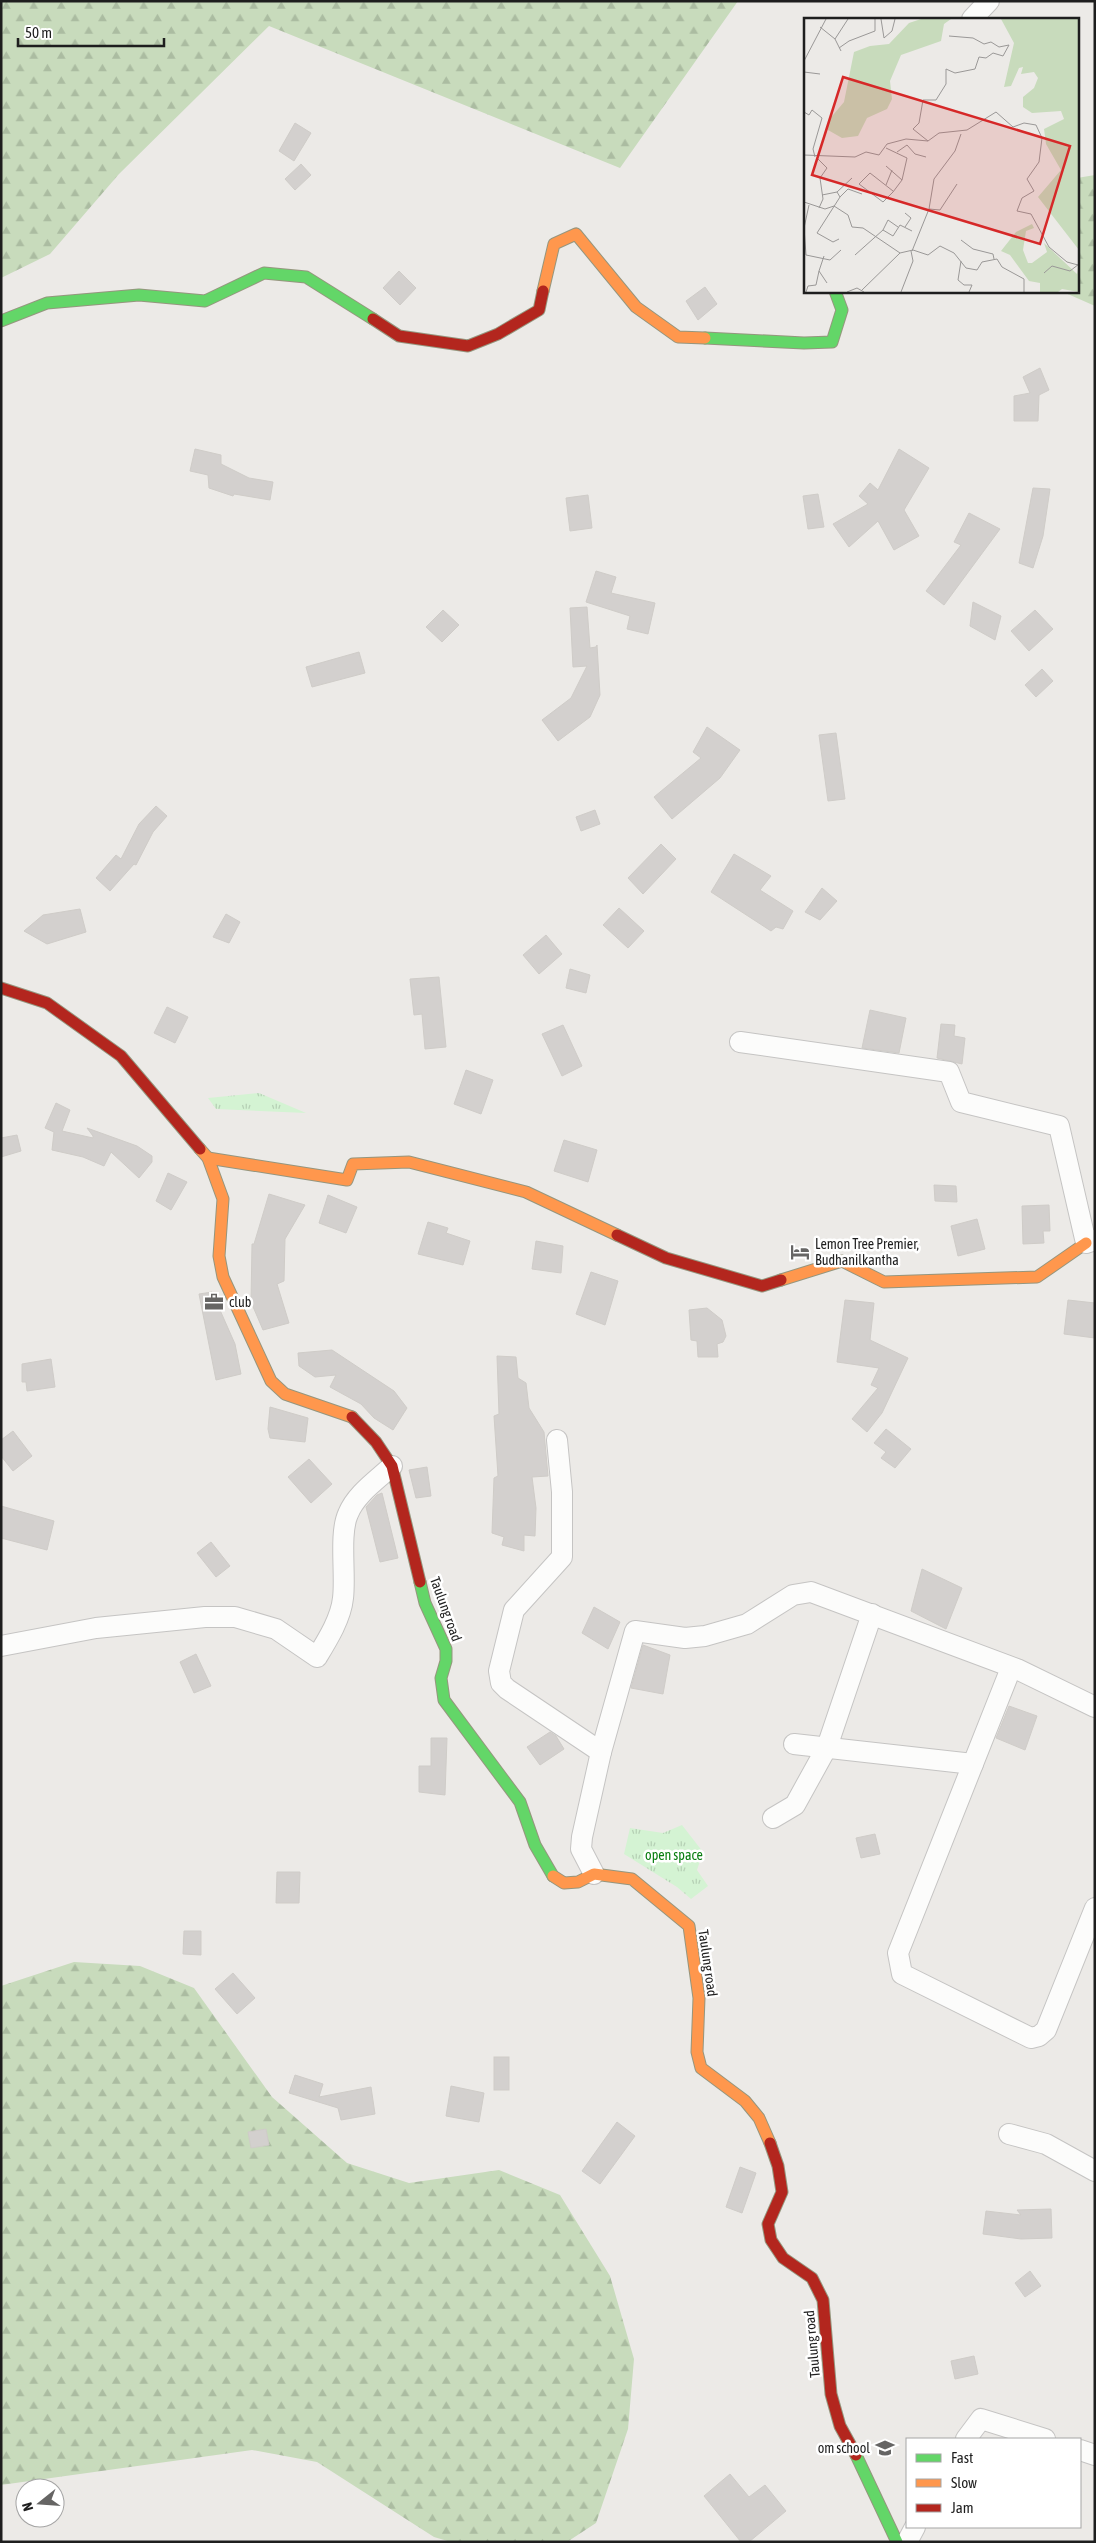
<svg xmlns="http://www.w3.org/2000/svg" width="1096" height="2543" font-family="'Asap Condensed',sans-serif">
<defs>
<pattern id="forest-firs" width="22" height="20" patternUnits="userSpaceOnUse" patternTransform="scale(1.25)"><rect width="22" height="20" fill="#c8dbbc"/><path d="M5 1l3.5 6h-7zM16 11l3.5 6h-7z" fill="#abbca1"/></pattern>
<pattern id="park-tufts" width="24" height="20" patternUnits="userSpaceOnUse" patternTransform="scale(1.25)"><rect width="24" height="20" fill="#d4f3d3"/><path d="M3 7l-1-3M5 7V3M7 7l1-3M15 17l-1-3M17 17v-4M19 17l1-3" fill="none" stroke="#b6d0b5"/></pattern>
</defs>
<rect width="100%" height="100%" fill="#eceae7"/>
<!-- forest -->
<g fill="url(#forest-firs)">
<polygon points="1,1 738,1 620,168 269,26 119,174 50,254 1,278"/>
<polygon points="1095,175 1095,306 1061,291 1077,291 1077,178"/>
<polygon points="74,1962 140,1966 194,1988 272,2097 347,2163 409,2183 499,2170 560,2195 610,2276 634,2359 628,2429 596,2523 567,2542 451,2542 434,2537 317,2462 252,2450 1,2485 1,1986"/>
</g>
<!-- park -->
<g fill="url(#park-tufts)">
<polygon points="259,1093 306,1113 216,1109 208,1098"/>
<polygon points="682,1825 703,1852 697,1870 708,1886 691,1899 677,1887 624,1854 630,1828 663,1833"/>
</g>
<!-- building -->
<g fill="#d3d0ce" stroke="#cfccc8">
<polygon points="295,123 311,133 294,161 279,151"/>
<polygon points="301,164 311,175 295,190 285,179"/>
<polygon points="399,271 416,288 400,305 383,288"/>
<polygon points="705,287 717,304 698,320 686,301"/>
<polygon points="1040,368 1049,390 1039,395 1038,421 1014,421 1014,396 1030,393 1023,377"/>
<polygon points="195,449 221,455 221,464 249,478 273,482 270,500 234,494 233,496 209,488 208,475 190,471"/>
<polygon points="899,449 929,468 904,510 919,536 894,550 878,521 849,547 833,524 868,504 859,496 870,483 878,490"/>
<polygon points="1033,488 1050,489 1043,536 1033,568 1019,563"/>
<polygon points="818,494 824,527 808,529 803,496"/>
<polygon points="588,495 592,528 570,531 566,498"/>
<polygon points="969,513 1000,529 944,605 926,591 961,545 954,542"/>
<polygon points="596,571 616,577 611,593 655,603 648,634 627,629 630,616 586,602"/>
<polygon points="973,602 1001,616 995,640 970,626"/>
<polygon points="587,607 590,648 596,647 597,645 600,695 590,717 558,741 542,720 571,698 587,666 573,667 570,608"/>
<polygon points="443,610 459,625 442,642 426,627"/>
<polygon points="1035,610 1053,629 1029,651 1011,631"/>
<polygon points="359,652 365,673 312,687 306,667"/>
<polygon points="1042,669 1053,681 1036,697 1025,685"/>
<polygon points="707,727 740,750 720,778 672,819 654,797 701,758 693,752"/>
<polygon points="836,733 845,799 828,801 819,735"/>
<polygon points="156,806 167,816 153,832 136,865 134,864 110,891 96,878 116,855 121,859 139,824"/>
<polygon points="595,810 600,824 581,831 576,817"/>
<polygon points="661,844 676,859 643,894 628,878"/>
<polygon points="734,854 771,876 760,890 793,911 783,929 776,927 771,931 711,892"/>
<polygon points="822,888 837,901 820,920 805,912"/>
<polygon points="619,908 644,931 628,948 603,925"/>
<polygon points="80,909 86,932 47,944 24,931 43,915"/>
<polygon points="226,914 240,922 229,943 213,937"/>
<polygon points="546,935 562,954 539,974 523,955"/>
<polygon points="570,969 590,975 586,993 566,988"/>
<polygon points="439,977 446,1047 425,1049 422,1014 414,1015 410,979"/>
<polygon points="167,1007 188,1017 175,1043 154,1033"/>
<polygon points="870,1010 906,1018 899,1053 862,1048"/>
<polygon points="941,1024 955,1025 954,1036 965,1038 962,1064 937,1058"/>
<polygon points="563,1025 582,1066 562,1076 542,1034"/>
<polygon points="466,1070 493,1080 481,1114 454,1104"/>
<polygon points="56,1103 70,1110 62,1131 93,1138 93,1136 87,1128 137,1146 152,1156 152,1162 139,1178 111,1152 104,1166 83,1157 52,1150 54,1132 45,1128"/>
<polygon points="17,1135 21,1151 1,1157 1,1138"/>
<polygon points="564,1140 597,1150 588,1182 554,1171"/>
<polygon points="168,1173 187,1182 171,1210 156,1201"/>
<polygon points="934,1185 956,1186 957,1202 935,1201"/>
<polygon points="269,1194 305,1205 285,1239 284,1281 277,1284 289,1323 263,1330 251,1302 252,1244 254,1244"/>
<polygon points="328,1195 357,1207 346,1233 319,1223"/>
<polygon points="1049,1205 1050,1231 1043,1231 1044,1243 1023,1244 1022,1206"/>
<polygon points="977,1219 985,1249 958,1256 951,1226"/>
<polygon points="428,1222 448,1228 446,1233 470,1241 463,1265 418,1254"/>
<polygon points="536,1241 563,1246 561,1273 532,1269"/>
<polygon points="591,1272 618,1281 605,1325 576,1314"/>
<polygon points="212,1292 235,1344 241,1374 216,1380 199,1294"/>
<polygon points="845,1300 874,1303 870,1340 908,1358 882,1413 867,1432 852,1419 878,1388 871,1385 879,1368 837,1362"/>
<polygon points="1068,1300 1095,1303 1095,1338 1064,1334"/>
<polygon points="707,1308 722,1320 726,1336 723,1342 717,1344 718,1357 698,1357 697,1341 691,1340 689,1310"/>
<polygon points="332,1350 394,1391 407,1408 393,1430 374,1418 361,1404 330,1387 336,1375 315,1377 299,1366 298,1353"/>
<polygon points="497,1356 516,1357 518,1378 526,1383 529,1408 544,1432 548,1476 532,1477 536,1508 535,1536 524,1535 524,1551 502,1545 504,1537 492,1533 494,1478 498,1476 494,1416 499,1414"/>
<polygon points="51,1359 55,1387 27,1391 26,1382 22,1382 22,1364"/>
<polygon points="270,1407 308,1418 305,1442 270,1438 268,1429"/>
<polygon points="886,1429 911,1449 895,1468 881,1458 886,1452 874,1443"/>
<polygon points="13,1431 32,1456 13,1471 1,1456 1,1440"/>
<polygon points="309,1459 332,1484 311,1503 288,1477"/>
<polygon points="427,1467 431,1496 416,1498 409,1470"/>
<polygon points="382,1493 398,1558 380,1562 366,1507 377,1495"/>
<polygon points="1,1506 54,1521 47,1550 1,1538"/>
<polygon points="211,1542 230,1566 216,1577 197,1553"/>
<polygon points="922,1569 962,1588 946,1629 911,1611"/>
<polygon points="594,1607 620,1622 608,1649 582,1633"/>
<polygon points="643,1645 670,1655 663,1694 631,1688"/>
<polygon points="196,1654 211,1686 194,1693 180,1662"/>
<polygon points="1009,1706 1037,1716 1025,1750 996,1738"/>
<polygon points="550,1732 556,1736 564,1749 540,1765 527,1747"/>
<polygon points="431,1738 447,1738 445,1795 419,1792 419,1766 431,1766"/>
<polygon points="875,1834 880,1854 861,1858 856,1838"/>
<polygon points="277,1872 300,1872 299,1903 276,1903"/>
<polygon points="184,1931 201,1931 201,1955 183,1954"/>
<polygon points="233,1973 255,1998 237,2014 215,1989"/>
<rect x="494" y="2057" width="15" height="33"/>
<polygon points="295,2075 323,2084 319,2097 371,2087 375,2114 341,2120 338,2108 289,2093"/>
<polygon points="451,2086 484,2093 479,2122 446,2116"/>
<polygon points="617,2122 635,2136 600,2184 582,2171"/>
<polygon points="266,2129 269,2145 251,2148 248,2132"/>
<polygon points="740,2167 756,2173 742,2213 726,2207"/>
<polygon points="1051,2209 1052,2238 1021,2239 983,2234 986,2211 1021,2215 1017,2210"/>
<polygon points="1030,2271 1041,2286 1025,2297 1015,2283"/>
<polygon points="974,2356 978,2374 955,2379 951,2361"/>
<polygon points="730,2474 749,2497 765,2485 786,2511 749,2542 741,2542 704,2496"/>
</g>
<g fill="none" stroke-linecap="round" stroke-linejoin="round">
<!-- street casing -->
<g stroke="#c5c4c3" stroke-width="22">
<g id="street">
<polyline points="972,19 989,1"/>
<polyline points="740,1042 949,1072 961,1102 1059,1126 1086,1243 1095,1240"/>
<polyline points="557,1440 562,1492 562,1557 514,1610 499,1671 501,1683 507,1689 601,1752"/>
<path d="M1 1646 96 1628 205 1617H235L276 1629 317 1657C328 1639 341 1618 343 1598 346 1575 339 1534 348 1514 356 1494 377 1480 392 1466"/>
<polyline points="1011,1668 898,1953 902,1974 1031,2038 1039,2036 1046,2030 1095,1908"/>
<polyline points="794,1744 973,1764"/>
<polyline points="773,1818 795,1805 827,1747 872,1614"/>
<polyline points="594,1874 581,1849 582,1837 601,1752 635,1631 685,1638 705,1636 747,1624 793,1595 811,1592 1017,1669 1095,1707"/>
<polyline points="1009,2134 1046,2144 1095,2171"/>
<polyline points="966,2439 981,2419 1045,2439"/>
<polyline points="1080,2450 1095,2455"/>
<polyline points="907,2542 915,2527"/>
</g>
</g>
<!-- fast casing -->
<g stroke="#95967e" stroke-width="13">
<g id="fast">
<polyline points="1,321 47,303 139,295 205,301 264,273 306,277 373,319"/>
<polyline points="705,338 804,343 832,342 842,310 835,291"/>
<polyline points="420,1582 425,1603 446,1649 446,1661 441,1678 444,1700 520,1802 535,1845 553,1876"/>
<polyline points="856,2455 897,2542"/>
</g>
</g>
<!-- slow casing -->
<g stroke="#95967e" stroke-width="13">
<g id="slow">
<polyline points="543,291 554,244 576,234 636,307 678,337 705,338"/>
<polyline points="200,1149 208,1158 223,1199 219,1256 223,1277 271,1381 285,1394 352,1417"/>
<polyline points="208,1158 347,1180 353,1164 409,1162 526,1192 617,1235"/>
<polyline points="781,1280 842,1261 884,1282 1037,1277 1086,1243"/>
<polyline points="553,1876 564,1883 578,1882 594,1874 632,1879 689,1926 699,1998 697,2052 701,2068 745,2101 759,2118 770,2143"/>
</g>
</g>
<!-- jam casing -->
<g stroke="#95967e" stroke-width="13">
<g id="jam">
<polyline points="373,319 399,336 468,346 498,334 539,310 543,291"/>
<polyline points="1,988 47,1003 121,1056 200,1149"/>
<polyline points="617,1235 666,1258 762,1286 781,1280"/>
<polyline points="352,1417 376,1442 392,1466 420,1582"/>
<polyline points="770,2143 778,2166 782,2192 768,2224 771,2240 783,2258 812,2278 823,2300 831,2394 840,2426 856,2455"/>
</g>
</g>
<!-- street -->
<use href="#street" stroke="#fcfcfb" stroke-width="20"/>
<!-- fast -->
<use href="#fast" stroke="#63d668" stroke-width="11"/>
<!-- slow -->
<use href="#slow" stroke="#ff974d" stroke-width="11"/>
<!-- jam -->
<use href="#jam" stroke="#b3261e" stroke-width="11"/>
</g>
<!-- icons -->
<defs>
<g id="hotel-bare" transform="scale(1.5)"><path d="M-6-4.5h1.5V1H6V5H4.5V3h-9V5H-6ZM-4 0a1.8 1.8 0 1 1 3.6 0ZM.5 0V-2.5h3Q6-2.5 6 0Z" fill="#666564" stroke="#fff" stroke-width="2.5" paint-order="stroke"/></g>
<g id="office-bare" transform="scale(1.5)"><path d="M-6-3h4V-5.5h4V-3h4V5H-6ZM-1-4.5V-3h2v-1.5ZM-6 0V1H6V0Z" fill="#666564" stroke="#fff" stroke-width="2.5" paint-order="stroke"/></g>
<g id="school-bare" transform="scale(1.5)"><path d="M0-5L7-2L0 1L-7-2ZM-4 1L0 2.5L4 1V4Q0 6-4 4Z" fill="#666564" stroke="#fff" stroke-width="2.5" paint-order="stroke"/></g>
</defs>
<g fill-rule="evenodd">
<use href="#hotel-bare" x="800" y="1252"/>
<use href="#office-bare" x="214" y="1302"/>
<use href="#school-bare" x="885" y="2448"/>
</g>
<g text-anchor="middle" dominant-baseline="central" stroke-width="5" stroke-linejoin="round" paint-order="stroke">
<!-- poi labels -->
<g font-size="14" fill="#1e1e1e" stroke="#fff" text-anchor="start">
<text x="815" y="1244">Lemon Tree Premier,<tspan x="815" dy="16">Budhanilkantha</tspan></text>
<text x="229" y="1302">club</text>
<text x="870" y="2448" text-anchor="end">om school</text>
</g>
<!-- street labels -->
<g font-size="14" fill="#1e1e1e" stroke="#fff">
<text transform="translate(446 1609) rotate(70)">Taulung road</text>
<text transform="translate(708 1963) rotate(82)">Taulung road</text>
<text transform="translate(812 2344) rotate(-95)">Taulung road</text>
</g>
<!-- park labels -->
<g font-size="14" fill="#0a7e11" stroke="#fff">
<text x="674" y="1855">open space</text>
</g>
</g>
<!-- overview -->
<g transform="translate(804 18)">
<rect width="275" height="275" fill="#eceae7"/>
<path d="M117 1H147L140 6 137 23 97 37 86 63 88 81 83 91 63 100 54 118 38 120 24 112V103L40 84 50 34 66 28 85 26 105 5ZM197 1H275V232L234 179 257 152 242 126 240 111 260 101 257 93 228 95 219 89V79L230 70 234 60 230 54 217 56 219 49 215 50 207 68 200 69 210 25ZM228 206 230 210 222 213 219 232 224 245H228L243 234 240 225 273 256 275 244V274L258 271 254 274H236V265L225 263 206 237 197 233 212 214Z" fill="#c8dbbc"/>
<path fill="none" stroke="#9a9897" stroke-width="1" d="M77 1 80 20 88 13 91 1M16 9 31 21 37 33M31 21 44 1M35 30 45 23 71 13V1M0 43 22 1M0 54 16 56M0 94 5 97 8 92 18 100 9 131 11 139M124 123 135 115 163 112 192 94 209 109 220 105 232 107 238 120 235 144 223 161 230 173 218 180 213 193 227 196 245 229 263 244 274 247M124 123 109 111 115 105 119 82H132L142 66V51L151 55 171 51 175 39 182 40 189 35 199 38 205 27 195 29 187 24 180 26 169 20 145 18M82 130 103 140 98 162 89 174 79 184 55 166 66 155 89 173M93 134 103 127 111 136 122 139M0 137 51 139 62 134 75 137 83 126 102 121 124 123M13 140 23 150 16 160 19 181 15 190M82 148 98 162M82 167 88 152M33 174 36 179 44 171 58 176M18 177 33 174 48 160M0 184 21 191 30 188 44 197 48 209 59 210 96 235 109 232 124 237 136 228 150 235 162 250 173 252 178 244 193 241 198 249 220 261V274M5 187 0 210 2 237 26 242 37 232M125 191 130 161 151 133 157 116M101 195 107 200 101 209M79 212 84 202 94 209M35 221 29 224 13 215 36 179M157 222 169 231 189 236 190 241M108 233 125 191 136 192 153 166M51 237 79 212 89 218 96 207 108 213M157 243 154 262 160 267H168L165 274M15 253 20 238M240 255 248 248 266 253 275 246M58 272 96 235M2 274 4 268 12 267 15 253 23 265M43 274 53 270 60 274M97 274 109 243 107 233"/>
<path fill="#d62828" fill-opacity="0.15" stroke="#d62828" stroke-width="2.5" d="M39 59 266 128 236 226 8 157Z"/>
<rect width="275" height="275" fill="none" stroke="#1e1e1e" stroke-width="2.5"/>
</g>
<!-- border -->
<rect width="1096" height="2543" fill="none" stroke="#1e1e1e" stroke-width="5"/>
<!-- legend -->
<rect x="906" y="2438" width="175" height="90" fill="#ffffff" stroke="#a5a5a5"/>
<rect x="916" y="2454" width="25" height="8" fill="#63d668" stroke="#a5a5a5"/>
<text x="951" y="2463" font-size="15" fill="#1e1e1e">Fast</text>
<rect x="916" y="2479" width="25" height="8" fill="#ff974d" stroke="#a5a5a5"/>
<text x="951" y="2488" font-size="15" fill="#1e1e1e">Slow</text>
<rect x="916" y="2504" width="25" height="8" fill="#b3261e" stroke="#a5a5a5"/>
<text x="951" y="2513" font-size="15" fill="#1e1e1e">Jam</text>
<!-- north arrow -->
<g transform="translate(40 2503) rotate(253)"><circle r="24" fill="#ffffff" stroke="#a5a5a5"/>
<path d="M0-4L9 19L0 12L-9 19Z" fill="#666564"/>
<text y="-8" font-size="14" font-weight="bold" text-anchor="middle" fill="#1e1e1e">N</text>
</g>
<!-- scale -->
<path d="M18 38v8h146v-8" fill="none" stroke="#1e1e1e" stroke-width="2.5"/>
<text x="25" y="38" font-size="15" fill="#1e1e1e" stroke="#ffffff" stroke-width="4" paint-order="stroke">50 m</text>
</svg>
